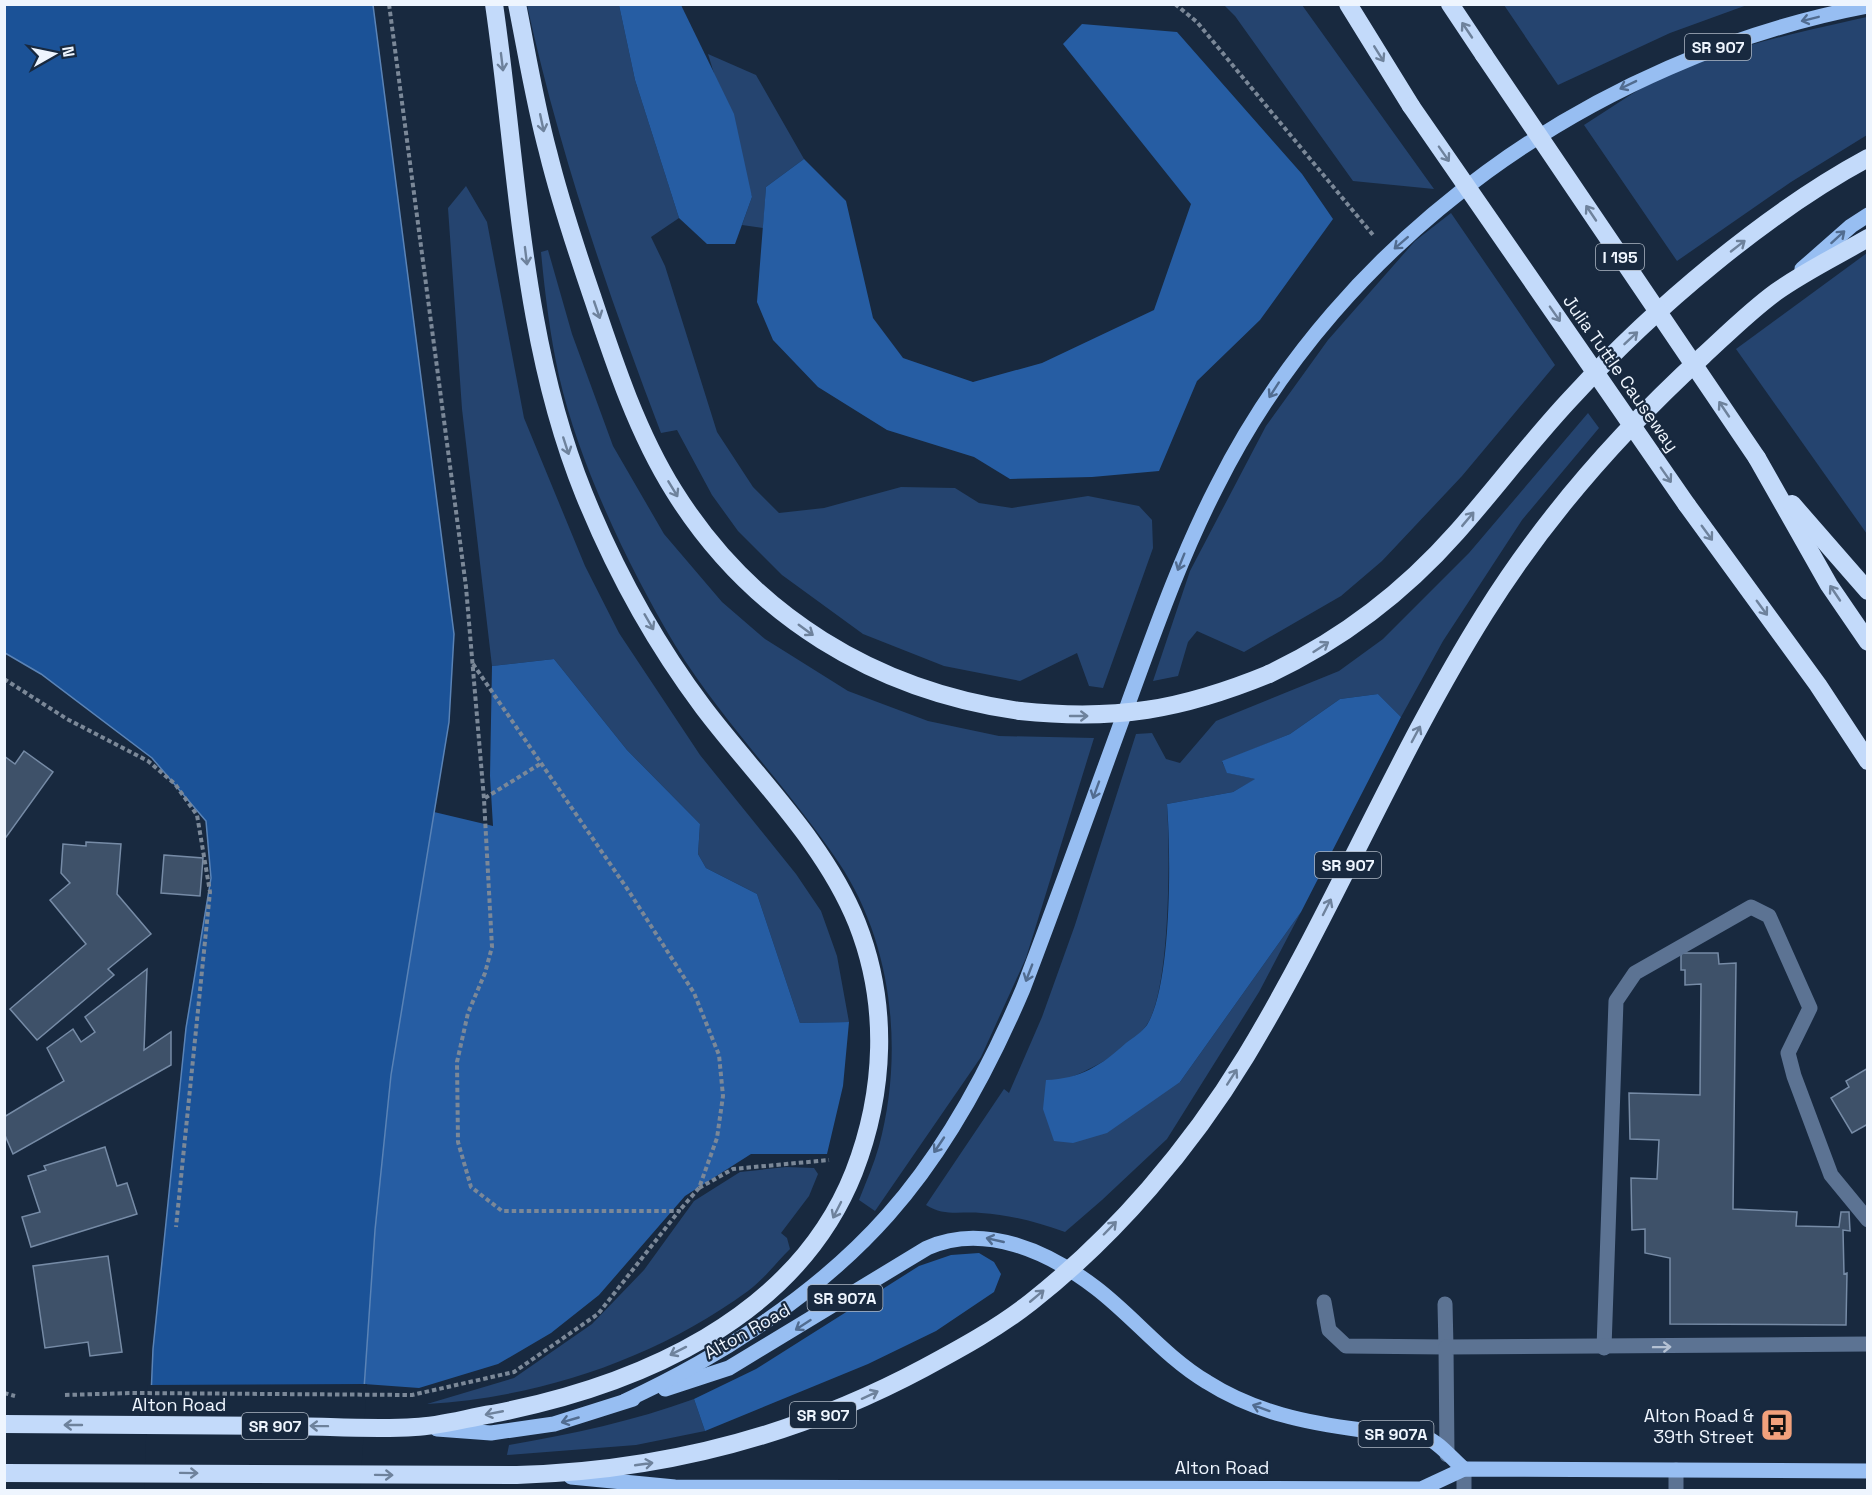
<svg xmlns="http://www.w3.org/2000/svg" width="1872" height="1495" font-family="'Space Grotesk',sans-serif">
<rect width="100%" height="100%" fill="#18293f"/>
<!-- green -->
<g fill="#25446f">
<path d="M527 5H619L635 80 679 218 651 237 665 266 717 432 753 487 779 513 824 508 901 487 955 488 979 503 1012 508 1088 496 1139 506 1152 520 1153 548 1103 688 1089 686 1077 653 1020 681 944 666 863 634 782 575 738 531 712 495 677 430 661 433C608 294 559 151 527 5Z"/>
<polygon points="1224,5 1302,5 1434,189 1353,181 1235,16"/>
<polygon points="1504,5 1747,5 1670,33 1558,85"/>
<path d="M1867 17V135L1791 182 1677 261 1584 125C1608 110 1631 93 1655 81 1717 49 1800 32 1867 17Z"/>
<polygon points="708,54 756,75 804,159 766,187 763,228 742,225 752,197"/>
<polygon points="466,186 487,222 524,418 585,566 619,633 700,755 796,874 821,911 837,956 849,1022 800,1023 757,894 706,868 698,854 700,824 627,750 554,659 492,666 462,409 448,208"/>
<polygon points="1451,213 1555,365 1462,476 1382,561 1341,596 1244,652 1197,631 1188,642 1178,676 1153,681 1190,571 1266,426 1328,340 1415,241"/>
<path d="M548 250 572 334 613 446 664 534 722 602 765 639 848 691 928 721 999 736 1094 738 1026 958 981 1057 875 1211 859 1200C866 1182 874 1164 879 1146 904 1053 893 944 839 863 789 788 723 723 675 645 629 568 579 464 559 376 550 335 545 294 541 252Z"/>
<polygon points="1867,253 1867,534 1736,349"/>
<path d="M1588 413 1599 428 1522 520 1443 641 1401 717 1378 694 1340 699 1290 734 1222 762 1228 773 1256 779 1233 792 1167 804C1170 849 1171 992 1146 1026 1127 1051 1094 1068 1067 1079L1180 1082 1301 912 1259 992 1167 1139 1102 1200 1065 1232C1037 1222 1010 1215 981 1213 961 1211 945 1217 926 1205L1004 1089 1009 1093 1042 1017 1075 925 1136 734 1152 733 1166 759 1180 763 1216 721 1339 671 1383 639 1469 553Z"/>
<path d="M786 1167 814 1168 818 1174 809 1196 781 1233 787 1238 790 1249C776 1263 763 1280 748 1291 655 1359 541 1397 427 1404L514 1378 592 1324 644 1270 694 1201 740 1172Z"/>
<path d="M694 1399 705 1431 636 1445 507 1455 509 1445C572 1434 634 1421 694 1399Z"/>
</g>
<!-- forest -->
<g fill="#265da3">
<polygon points="619,5 681,5 734,114 752,197 735,244 707,244 679,218 635,80"/>
<polygon points="1082,24 1177,32 1302,174 1333,219 1260,320 1197,381 1159,471 1092,477 1010,479 974,457 887,430 818,387 773,340 757,302 766,187 804,159 846,201 873,318 903,358 973,382 1042,363 1154,310 1191,204 1063,44"/>
<polygon points="554,659 627,750 700,824 698,854 706,868 757,894 800,1023 849,1022 843,1086 827,1154 751,1154 685,1196 599,1295 551,1333 498,1364 419,1388 364,1384 375,1230 391,1075 434,812 493,826 490,776 492,666"/>
<path d="M1378 694 1401 717 1301 912 1180 1082 1107 1133 1073 1143 1054 1141 1043 1109 1046 1080C1080 1079 1102 1065 1126 1043 1133 1038 1142 1032 1147 1025 1172 984 1171 854 1167 804L1233 792 1255 779 1227 773 1222 761 1290 734 1340 699Z"/>
<polygon points="979,1253 994,1262 1001,1274 994,1292 936,1331 868,1364 705,1431 694,1399 756,1369 919,1266 951,1255"/>
</g>
<!-- water -->
<polygon fill="#1b5297" stroke="#5a83b6" stroke-width="1.5" points="5,5 373,5 454,634 449,722 391,1075 375,1230 357,1490 147,1490 153,1349 186,1028 211,878 206,821 152,758 41,674 5,653"/>
<!-- pier -->
<polygon fill="#18293f" points="367,1384 360,1490 144,1490 148,1385"/>
<!-- building -->
<g fill="#3e5169" stroke="#768ba6" stroke-width="1.5">
<polygon points="24,751 53,772 4,840 4,756 15,764"/>
<polygon points="86,842 121,844 117,894 151,934 108,969 114,975 37,1040 10,1009 86,944 50,900 70,883 61,873 63,844 86,846"/>
<polygon points="164,855 203,858 200,896 161,893"/>
<polygon points="1681,953 1718,953 1719,964 1736,963 1733,1209 1797,1212 1796,1226 1839,1227 1841,1212 1849,1212 1850,1231 1843,1230 1844,1274 1847,1273 1846,1325 1670,1324 1670,1258 1645,1253 1645,1229 1632,1230 1631,1178 1657,1179 1659,1140 1630,1139 1629,1093 1700,1095 1701,984 1685,985 1685,970 1681,970"/>
<polygon points="147,969 144,1050 171,1032 171,1065 13,1154 4,1133 4,1117 64,1081 47,1048 73,1029 81,1042 95,1032 85,1017"/>
<polygon points="1868,1068 1868,1124 1852,1133 1831,1098 1849,1087 1846,1081"/>
<polygon points="105,1147 117,1186 127,1183 137,1214 31,1247 22,1217 40,1212 28,1176 46,1170 44,1166"/>
<polygon points="108,1256 122,1352 90,1356 88,1342 45,1348 33,1266"/>
</g>
<g fill="none" stroke-linecap="round" stroke-linejoin="round">
<!-- path -->
<g stroke="#7b8898" stroke-width="4" stroke-dasharray="4.5 3" stroke-linecap="butt">
<polyline points="1175,4 1197,22 1373,235"/>
<polyline points="473,664 628,890 694,993 719,1055 723,1096 717,1138 699,1188 679,1211"/>
<polyline points="4,679 67,719 148,761 175,784 197,815 210,892 176,1227"/>
<polyline points="485,798 540,764"/>
<polyline points="699,1188 733,1169 829,1160"/>
<polyline points="4,1393 15,1396"/>
<polyline points="65,1395 132,1393 412,1395 514,1372 598,1314 679,1211 502,1211 471,1187 458,1142 457,1062 468,1013 485,973 492,947 484,799 466,587 389,4"/>
</g>
<!-- minor -->
<g stroke="#5c7393" stroke-width="15">
<polyline points="1324,1302 1329,1330 1346,1346 1446,1347 1445,1304"/>
<polyline points="1604,1348 1616,1001 1635,973 1751,907 1769,916 1810,1008 1788,1053 1794,1076 1831,1175 1868,1220"/>
<polyline points="1447,1455 1446,1347 1868,1344"/>
<polyline points="1464,1490 1464,1469"/>
<polyline points="1676,1490 1676,1470"/>
</g>
<!-- major -->
<g stroke="#97bef2" stroke-width="15">
<polyline points="1802,269 1851,226 1868,215"/>
<path d="M665 1389 729 1368 927 1248C984 1222 1049 1252 1096 1288 1134 1317 1165 1357 1207 1382 1254 1412 1307 1423 1362 1430 1381 1432 1407 1431 1425 1437 1439 1442 1453 1460 1464 1469"/>
<path d="M625 1401C720 1357 818 1294 888 1215 946 1150 989 1069 1023 989 1059 895 1093 799 1128 704 1155 630 1181 556 1217 486 1342 236 1595 58 1868 6"/>
<polyline points="437,1429 491,1433 554,1424 633,1399"/>
<polyline points="571,1477 675,1487 1421,1489 1464,1469 1868,1471"/>
</g>
<!-- highway -->
<g stroke="#c3dafa" stroke-width="18">
<path d="M517 4C527 54 535 104 548 152 560 201 576 249 592 296 614 362 637 432 674 491 752 616 876 691 1020 711"/>
<polyline points="1348,4 1411,106"/>
<polyline points="1450,4 1484,55"/>
<polyline points="1757,458 1829,585 1868,642"/>
<polyline points="1792,504 1868,591"/>
<polyline points="1687,505 1818,685 1868,761"/>
<path d="M1269 674C1341 640 1404 592 1457 532 1497 487 1533 438 1575 394 1653 309 1766 213 1868 158"/>
<path d="M4 1424C97 1425 189 1425 282 1426 326 1426 371 1430 415 1427 440 1426 467 1418 492 1414 637 1386 796 1319 854 1172 885 1092 889 1004 857 923 824 841 755 776 703 707 655 643 614 568 584 494 521 339 518 168 494 4"/>
<path d="M4 1473 517 1475C661 1471 797 1436 924 1368 961 1348 998 1328 1031 1302 1116 1235 1190 1148 1246 1056 1333 912 1396 755 1485 613 1545 517 1620 432 1703 356 1727 334 1750 311 1776 292 1804 272 1837 256 1868 238"/>
</g>
<!-- highway-bridge -->
<g stroke="#c3dafa" stroke-width="18">
<polyline points="1484,55 1757,458"/>
<polyline points="1411,106 1687,505"/>
<path d="M1020 711C1116 721 1181 710 1269 674"/>
</g>
</g>
<!-- one-way arrows -->
<defs><path id="oneway-shaft" d="M-6 0H5M1.5-3L5.5 0L1.5 3" fill="none" stroke-width="1.6" stroke-linecap="round" stroke-linejoin="round" transform="scale(1.5)"/></defs>
<g stroke="#516c90">
<use href="#oneway-shaft" transform="translate(1810 19) rotate(166)"/>
<use href="#oneway-shaft" transform="translate(1628 85) rotate(154)"/>
<use href="#oneway-shaft" transform="translate(1838 237) rotate(-42)"/>
<use href="#oneway-shaft" transform="translate(1401 243) rotate(139)"/>
<use href="#oneway-shaft" transform="translate(1274 390) rotate(123)"/>
<use href="#oneway-shaft" transform="translate(1181 562) rotate(112)"/>
<use href="#oneway-shaft" transform="translate(1096 790) rotate(110)"/>
<use href="#oneway-shaft" transform="translate(1029 973) rotate(111)"/>
<use href="#oneway-shaft" transform="translate(939 1145) rotate(124)"/>
<use href="#oneway-shaft" transform="translate(995 1240) rotate(-167)"/>
<use href="#oneway-shaft" transform="translate(803 1325) rotate(147)"/>
<use href="#oneway-shaft" transform="translate(1261 1408) rotate(-160)"/>
<use href="#oneway-shaft" transform="translate(570 1420) rotate(164)"/>
</g>
<g stroke="#6e829c">
<use href="#oneway-shaft" transform="translate(1467 30) rotate(-124)"/>
<use href="#oneway-shaft" transform="translate(1379 54) rotate(58)"/>
<use href="#oneway-shaft" transform="translate(502 62) rotate(83)"/>
<use href="#oneway-shaft" transform="translate(542 123) rotate(78)"/>
<use href="#oneway-shaft" transform="translate(1444 154) rotate(55)"/>
<use href="#oneway-shaft" transform="translate(1591 213) rotate(-124)"/>
<use href="#oneway-shaft" transform="translate(1738 246) rotate(-38)"/>
<use href="#oneway-shaft" transform="translate(526 256) rotate(83)"/>
<use href="#oneway-shaft" transform="translate(597 310) rotate(71)"/>
<use href="#oneway-shaft" transform="translate(1555 314) rotate(55)"/>
<use href="#oneway-shaft" transform="translate(1631 338) rotate(-43)"/>
<use href="#oneway-shaft" transform="translate(1724 409) rotate(-124)"/>
<use href="#oneway-shaft" transform="translate(566 446) rotate(72)"/>
<use href="#oneway-shaft" transform="translate(1666 475) rotate(55)"/>
<use href="#oneway-shaft" transform="translate(673 489) rotate(59)"/>
<use href="#oneway-shaft" transform="translate(1468 519) rotate(-50)"/>
<use href="#oneway-shaft" transform="translate(1707 533) rotate(54)"/>
<use href="#oneway-shaft" transform="translate(1835 593) rotate(-124)"/>
<use href="#oneway-shaft" transform="translate(1762 608) rotate(54)"/>
<use href="#oneway-shaft" transform="translate(649 622) rotate(60)"/>
<use href="#oneway-shaft" transform="translate(806 630) rotate(36)"/>
<use href="#oneway-shaft" transform="translate(1321 647) rotate(-33)"/>
<use href="#oneway-shaft" transform="translate(1079 716)"/>
<use href="#oneway-shaft" transform="translate(1416 734) rotate(-62)"/>
<use href="#oneway-shaft" transform="translate(1327 907) rotate(-63)"/>
<use href="#oneway-shaft" transform="translate(1232 1077) rotate(-57)"/>
<use href="#oneway-shaft" transform="translate(837 1210) rotate(117)"/>
<use href="#oneway-shaft" transform="translate(1110 1228) rotate(-46)"/>
<use href="#oneway-shaft" transform="translate(1037 1296) rotate(-40)"/>
<use href="#oneway-shaft" transform="translate(678 1351) rotate(153)"/>
<use href="#oneway-shaft" transform="translate(870 1395) rotate(-25)"/>
<use href="#oneway-shaft" transform="translate(494 1413) rotate(169)"/>
<use href="#oneway-shaft" transform="translate(73 1425) rotate(-180)"/>
<use href="#oneway-shaft" transform="translate(319 1426) rotate(-179)"/>
<use href="#oneway-shaft" transform="translate(644 1464) rotate(-8)"/>
<use href="#oneway-shaft" transform="translate(189 1473) rotate(1)"/>
<use href="#oneway-shaft" transform="translate(384 1475) rotate(1)"/>
</g>
<use stroke="#b4c1d3" href="#oneway-shaft" transform="translate(1662 1347) rotate(-1)"/>
<!-- icons -->
<defs>
<g id="bus-square" transform="scale(1.725)"><rect x="-9" y="-9" width="18" height="18" rx="4" fill="#f1a17c" stroke="#18293f"/><path d="M-5-6H5V4H4V6H2V4H-2V6H-4V4H-5ZM-3.5-4V0h7V-4ZM-3.5 1.2v1.5H-2V1.2ZM2 1.2v1.5H3.5V1.2Z" fill="#111"/></g>
</defs>
<g fill-rule="evenodd">
<use href="#bus-square" x="1777" y="1425"/>
</g>
<g text-anchor="middle" dominant-baseline="central" stroke-width="4.5" stroke-linejoin="round" paint-order="stroke">
<!-- shield labels -->
<g fill="#18293f" stroke="#aeb8c5" stroke-width="1.5">
<rect x="1685" y="34" width="66" height="26" rx="4.5"/>
<rect x="1596" y="244" width="48" height="26" rx="4.5"/>
<rect x="1315" y="852" width="66" height="26" rx="4.5"/>
<rect x="807.5" y="1285" width="75" height="26" rx="4.5"/>
<rect x="790" y="1402" width="66" height="26" rx="4.5"/>
<rect x="242" y="1413" width="66" height="26" rx="4.5"/>
<rect x="1358.5" y="1421" width="75" height="26" rx="4.5"/>
</g>
<g font-size="16" font-weight="bold" fill="#eef5fe">
<text x="1718" y="47">SR 907</text>
<text x="1620" y="257">I 195</text>
<text x="1348" y="865">SR 907</text>
<text x="845" y="1298">SR 907A</text>
<text x="823" y="1415">SR 907</text>
<text x="275" y="1426">SR 907</text>
<text x="1396" y="1434">SR 907A</text>
</g>
<!-- street labels -->
<g font-size="18" fill="#eef5fe" stroke="#18293f">
<text transform="translate(1621 373) rotate(55)">Julia Tuttle Causeway</text>
<text transform="translate(747 1331) rotate(-29)">Alton Road</text>
<text x="179" y="1404">Alton Road</text>
<text x="1222" y="1467">Alton Road</text>
</g>
<!-- poi labels -->
<g font-size="18" fill="#eef5fe" stroke="#18293f" text-anchor="end">
<text x="1754" y="1415">Alton Road &amp;<tspan x="1754" dy="21">39th Street</tspan></text>
</g>
</g>
<!-- border -->
<rect width="1872" height="1495" fill="none" stroke="#eef5fe" stroke-width="12"/>
<!-- north arrow -->
<g transform="translate(54 54) rotate(81)" stroke="#18293f" stroke-width="4.5" paint-order="stroke">
<path d="M0-4.5L10 22L0 15L-10 22Z" fill="#eef5fe"/>
<text y="-9" font-size="16" font-weight="bold" text-anchor="middle" fill="#eef5fe">N</text>
</g>
</svg>
